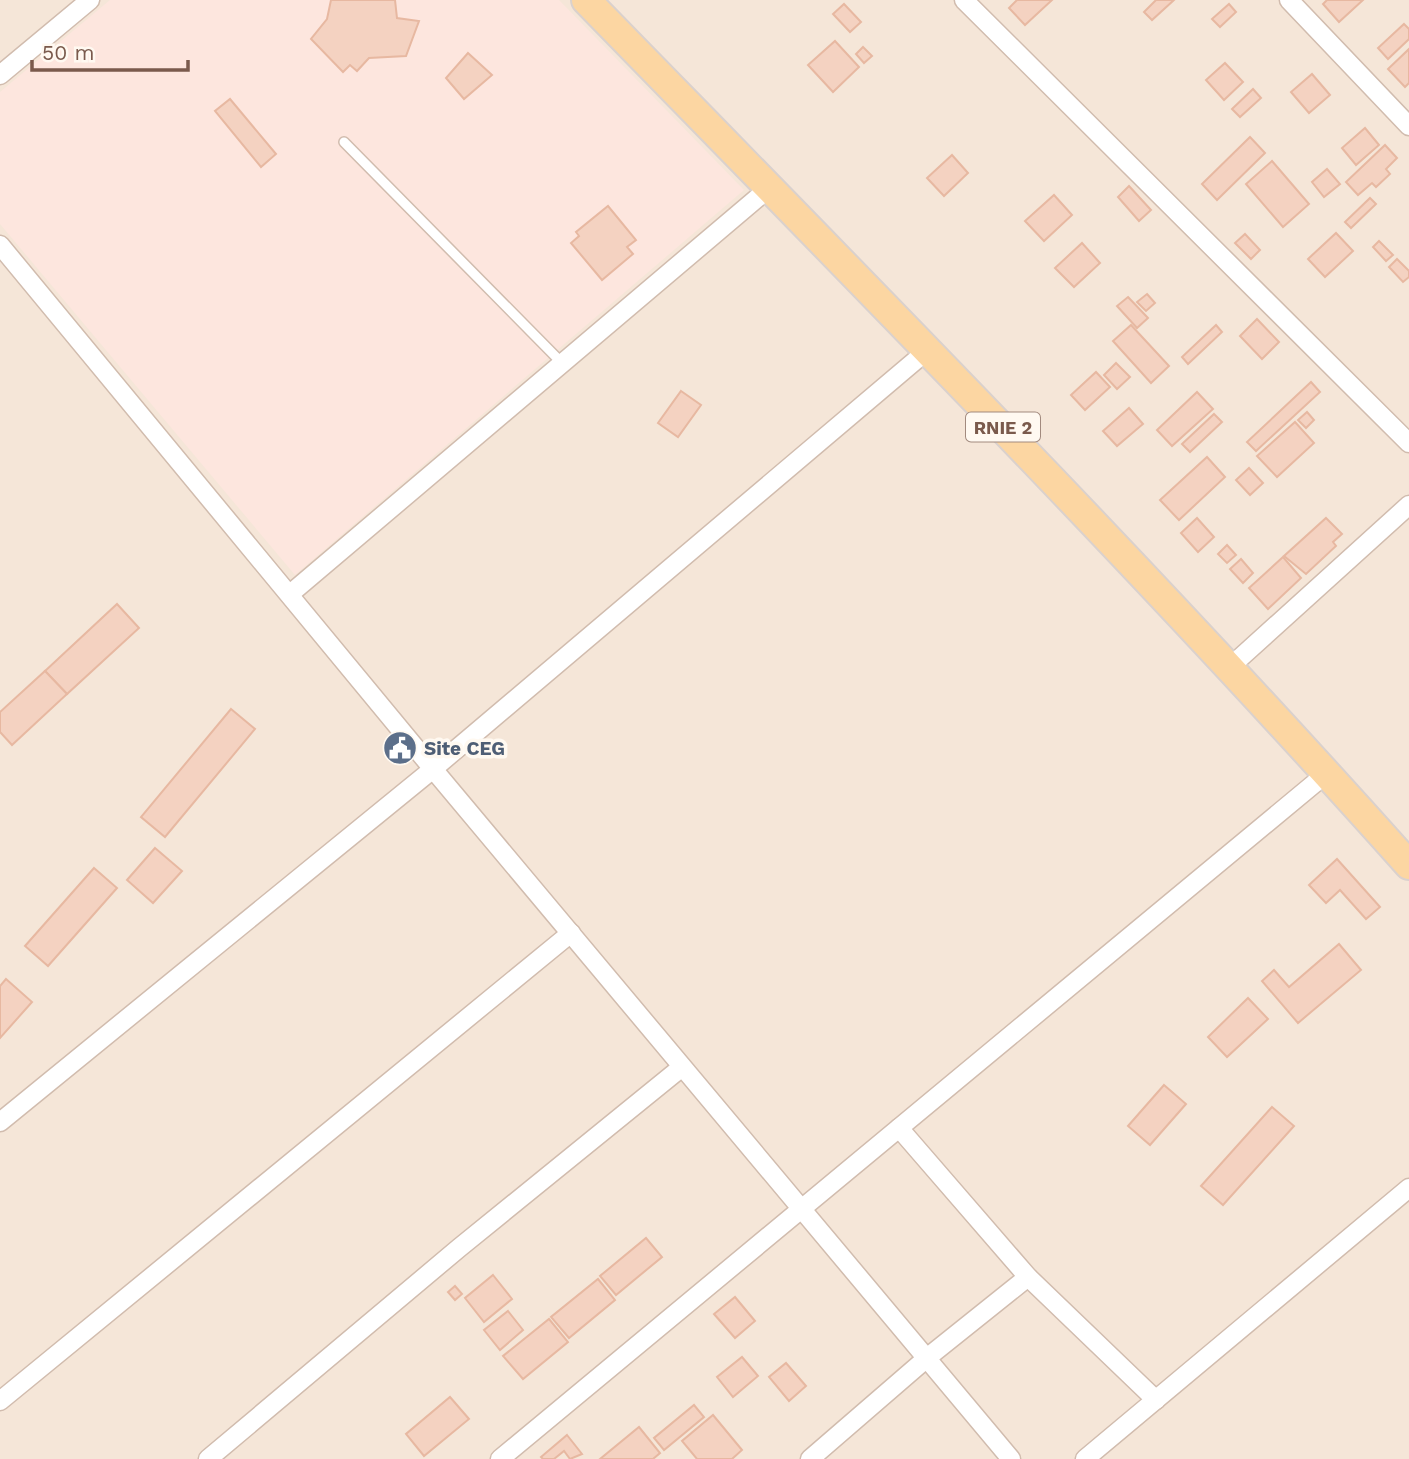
<svg xmlns="http://www.w3.org/2000/svg" width="1409" height="1459" font-family="'Work Sans',sans-serif">
<rect width="100%" height="100%" fill="#fdf5ea"/>
<!-- residential -->
<rect fill="#f5e6d8" x="0" y="0" width="1409" height="1459"/>
<!-- commercial -->
<polygon fill="#fde6de" points="110,0 559,0 744,190 295,575 0,224 0,92"/>
<!-- building -->
<g fill="#f4d2c1" stroke="#e7b8a1" stroke-width="2">
<polygon points="331,0 395,0 397,18 419,21 406,56 369,58 357,71 350,65 343,72 311,39 327,19"/>
<polygon points="1017,0 1052,0 1025,25 1009,8"/>
<polygon points="1156,0 1174,0 1152,20 1144,12"/>
<polygon points="1327,0 1363,0 1339,22 1323,4"/>
<polygon points="844,4 861,22 850,32 833,14"/>
<polygon points="1229,4 1236,12 1220,27 1212,19"/>
<polygon points="1404,24 1409,29 1409,39 1388,59 1378,48"/>
<polygon points="835,41 859,67 833,92 808,65"/>
<polygon points="863,47 872,56 864,63 856,54"/>
<polygon points="1409,49 1409,83 1405,87 1388,69"/>
<polygon points="468,53 492,75 464,99 446,78"/>
<polygon points="1225,63 1243,82 1224,100 1206,80"/>
<polygon points="1312,74 1330,95 1309,113 1291,92"/>
<polygon points="1253,89 1261,98 1240,117 1232,109"/>
<polygon points="230,99 276,154 261,167 215,111"/>
<polygon points="1365,128 1379,145 1356,165 1342,148"/>
<polygon points="1250,137 1265,153 1217,200 1202,184"/>
<polygon points="1385,145 1397,158 1386,169 1390,174 1376,187 1372,183 1358,195 1346,182"/>
<polygon points="952,155 968,173 944,196 927,178"/>
<polygon points="1272,161 1309,204 1283,227 1246,184"/>
<polygon points="1327,169 1340,184 1324,197 1312,182"/>
<polygon points="1129,186 1151,210 1139,221 1118,197"/>
<polygon points="1054,195 1072,215 1044,241 1025,221"/>
<polygon points="1370,198 1376,204 1351,228 1345,222"/>
<polygon points="608,206 636,240 627,247 633,254 602,280 571,243 579,236 576,232"/>
<polygon points="1336,233 1353,251 1325,277 1308,259"/>
<polygon points="1245,234 1260,250 1251,259 1235,243"/>
<polygon points="1379,241 1393,255 1386,261 1373,247"/>
<polygon points="1082,243 1100,263 1074,287 1055,268"/>
<polygon points="1397,259 1409,271 1409,277 1403,282 1389,267"/>
<polygon points="1147,294 1155,303 1146,311 1137,302"/>
<polygon points="1128,297 1148,318 1137,328 1117,306"/>
<polygon points="1257,319 1279,342 1262,359 1240,336"/>
<polygon points="1131,325 1169,366 1151,383 1113,341"/>
<polygon points="1216,325 1222,332 1188,364 1182,357"/>
<polygon points="1116,363 1130,377 1117,389 1104,375"/>
<polygon points="1096,372 1110,387 1085,410 1071,395"/>
<polygon points="1311,382 1320,392 1256,451 1247,442"/>
<polygon points="681,391 701,405 678,437 658,423"/>
<polygon points="1197,392 1213,409 1172,446 1157,430"/>
<polygon points="1129,408 1143,424 1117,446 1103,431"/>
<polygon points="1307,412 1314,420 1306,428 1298,420"/>
<polygon points="1214,414 1222,422 1190,452 1182,444"/>
<polygon points="1295,422 1314,443 1277,477 1257,456"/>
<polygon points="1207,457 1225,477 1179,520 1160,500"/>
<polygon points="1249,468 1263,483 1250,495 1236,480"/>
<polygon points="1197,518 1214,537 1198,552 1181,533"/>
<polygon points="1326,518 1342,534 1333,542 1336,546 1306,574 1284,556"/>
<polygon points="1227,545 1236,555 1227,563 1218,554"/>
<polygon points="1283,557 1301,578 1268,609 1249,588"/>
<polygon points="1241,559 1253,573 1243,583 1230,569"/>
<polygon points="117,604 139,628 67,694 45,671"/>
<polygon points="45,671 67,694 12,745 0,732 0,712"/>
<polygon points="231,709 255,729 165,837 141,817"/>
<polygon points="155,848 182,871 153,903 127,880"/>
<polygon points="1337,859 1380,907 1366,919 1340,890 1326,903 1309,885"/>
<polygon points="94,868 117,888 48,966 25,946"/>
<polygon points="1339,944 1361,970 1298,1023 1262,981 1274,970 1289,987"/>
<polygon points="6,979 32,1002 0,1038 0,986"/>
<polygon points="1248,998 1268,1019 1227,1057 1208,1037"/>
<polygon points="1164,1085 1186,1104 1150,1145 1128,1126"/>
<polygon points="1272,1107 1294,1126 1223,1205 1201,1186"/>
<polygon points="646,1238 662,1257 616,1295 600,1276"/>
<polygon points="493,1275 512,1299 484,1322 465,1298"/>
<polygon points="598,1279 615,1300 569,1338 551,1317"/>
<polygon points="455,1286 462,1294 455,1300 448,1292"/>
<polygon points="735,1297 755,1321 735,1338 714,1314"/>
<polygon points="508,1311 523,1330 500,1350 484,1330"/>
<polygon points="549,1319 568,1342 523,1379 503,1356"/>
<polygon points="742,1357 758,1376 733,1397 717,1377"/>
<polygon points="786,1363 806,1386 789,1401 769,1377"/>
<polygon points="450,1397 469,1419 424,1456 406,1434"/>
<polygon points="694,1405 704,1417 664,1450 654,1438"/>
<polygon points="713,1415 742,1450 732,1459 697,1459 682,1441"/>
<polygon points="639,1427 660,1453 653,1459 600,1459"/>
<polygon points="567,1435 582,1454 570,1459 564,1451 554,1459 543,1459 541,1457"/>
</g>
<g fill="none" stroke-linecap="round" stroke-linejoin="round">
<!-- lane casing -->
<g stroke="#d1bcae" stroke-width="12">
<polyline id="lane" points="344,142 562,363"/>
</g>
<!-- street casing -->
<g stroke="#d1bcae" stroke-width="21">
<g id="street">
<polyline points="964,0 1409,443"/>
<polyline points="1289,0 1409,126"/>
<polyline points="0,75 90,0"/>
<polyline points="0,245 433,769 1011,1459"/>
<polyline points="290,594 769,188"/>
<polyline points="1230,667 1409,505"/>
<polyline points="0,1122 433,769 929,349"/>
<polyline points="899,1128 1028,1277 1156,1400"/>
<polyline points="0,1401 571,933"/>
<polyline points="208,1459 459,1248 682,1067"/>
<polyline points="500,1459 1327,773"/>
<polyline points="810,1459 928,1357 1028,1277"/>
<polyline points="1085,1459 1409,1188"/>
</g>
</g>
<!-- primary casing -->
<g stroke="#dad1cd" stroke-width="32">
<path id="primary" d="M586 0C864 285 1144 568 1409 865"/>
</g>
<!-- lane -->
<use href="#lane" stroke="#fff" stroke-width="9"/>
<!-- street -->
<use href="#street" stroke="#fff" stroke-width="18"/>
<!-- primary -->
<use href="#primary" stroke="#fcd6a2" stroke-width="28"/>
</g>
<!-- icons -->
<defs>
<g id="civic-disc" transform="scale(1.75)"><circle r="9.5" fill="#5c6f8a" stroke="#fff9f1"/><path d="M-.6-6.5H3V-4.5H.6V-3L4-1V1h2V6H-6V1h2V-1L-.6-3ZM-1.2 2.5V6h2.4V2.5Z" fill="#fff"/></g>
</defs>
<g fill-rule="evenodd">
<use href="#civic-disc" x="400" y="748"/>
</g>
<g text-anchor="middle" dominant-baseline="central" stroke-width="7" stroke-linejoin="round" paint-order="stroke">
<!-- shield labels -->
<rect fill="#fff9f1" stroke="#a28a7e" stroke-width="2" x="966" y="412.5" width="74" height="29" rx="5"/>
<g font-size="18" font-weight="bold" fill="#7a5a4c">
<text x="1003" y="427">RNIE 2</text>
</g>
<!-- service labels -->
<g font-size="19" font-weight="bold" fill="#4e5e75" stroke="#fff9f1" text-anchor="start">
<text x="424" y="748">Site CEG</text>
</g>
</g>
<!-- scale -->
<path d="M32 60v10h156v-10" fill="none" stroke="#7a5a4c" stroke-width="3.5"/>
<text x="42" y="60" font-size="21" fill="#7a5a4c" stroke="#fff9f1" stroke-width="5" paint-order="stroke">50 m</text>
</svg>
